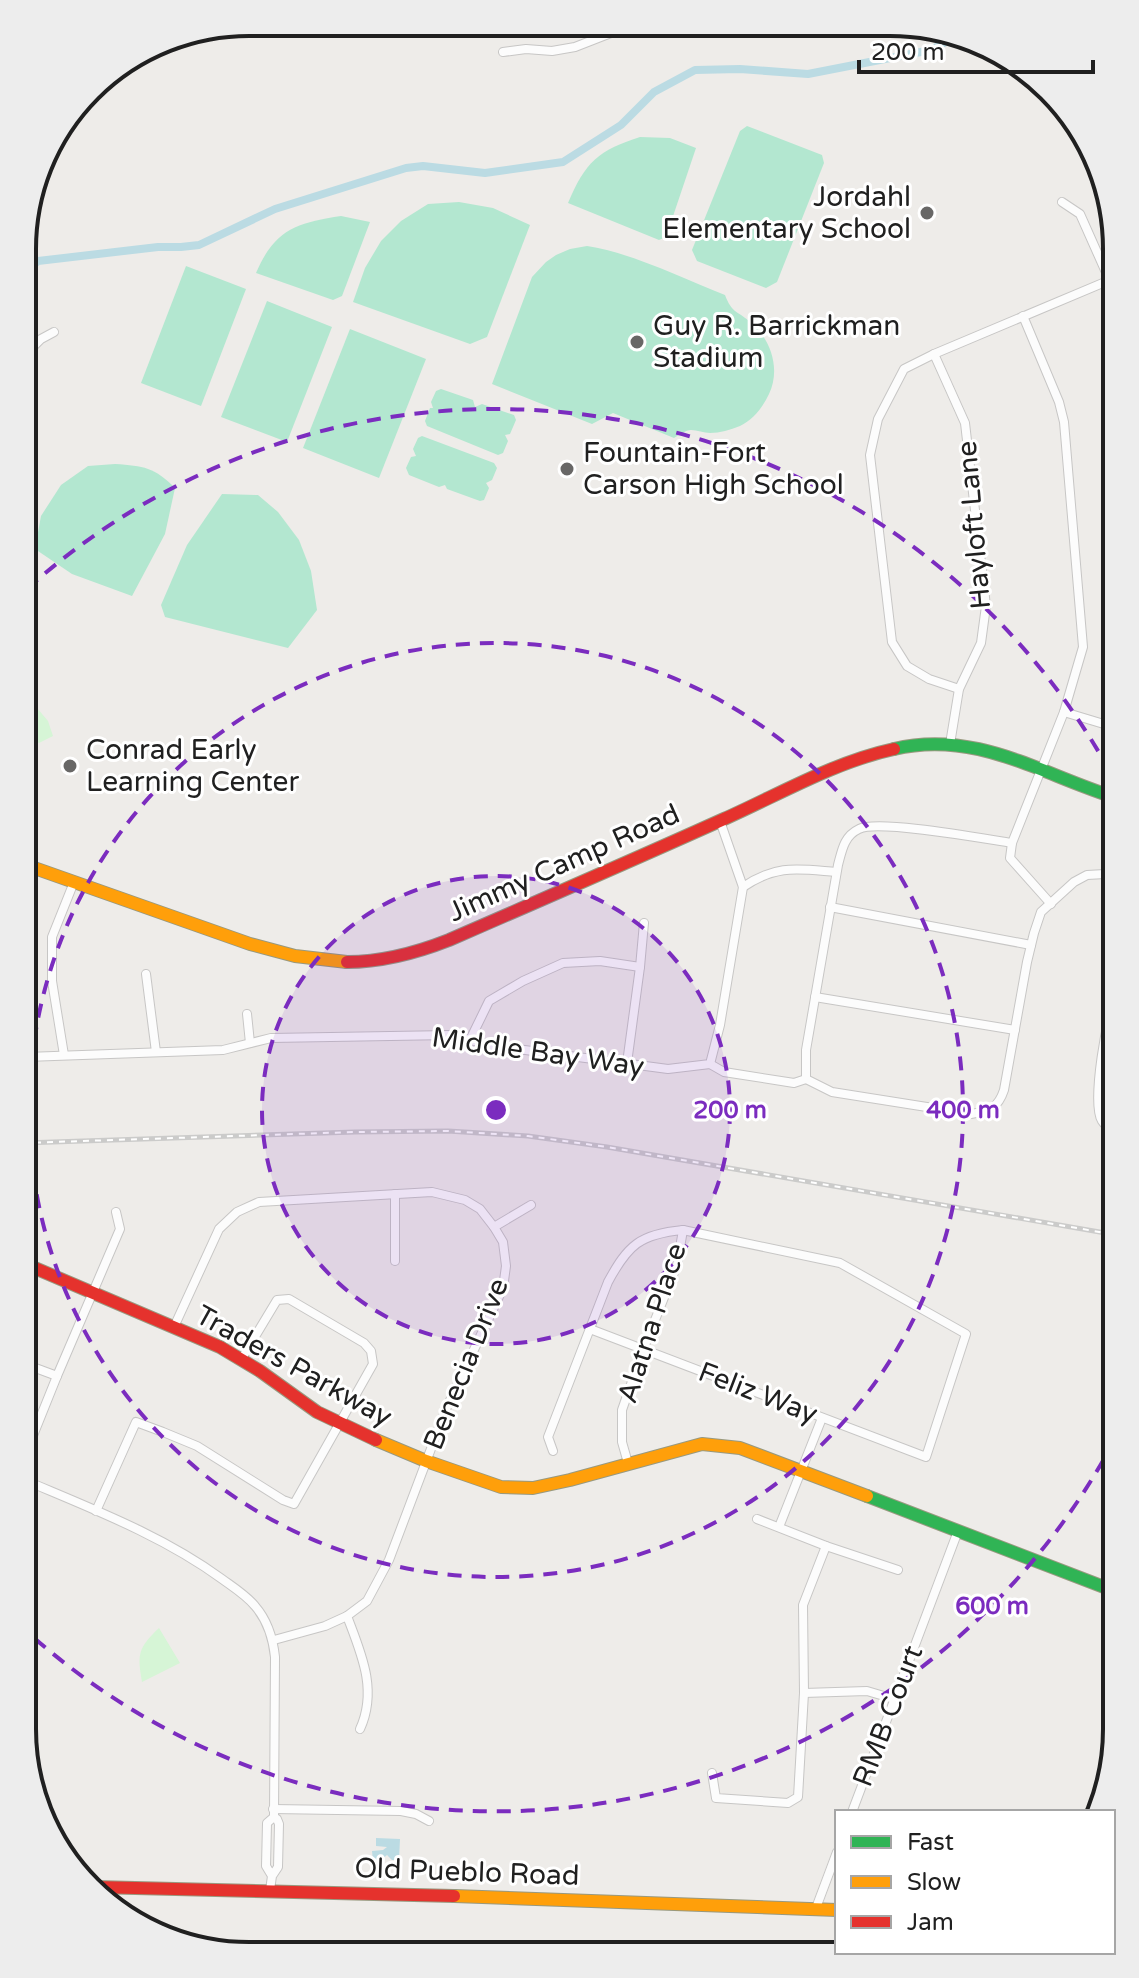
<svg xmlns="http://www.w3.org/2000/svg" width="1139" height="1978" font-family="'Varela Round',sans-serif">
<rect width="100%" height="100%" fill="#eeece9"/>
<!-- park -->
<g fill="#d6f5d6">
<polygon points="37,708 48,721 53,736 39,743 23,733 23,726 26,722 28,723"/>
<path d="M159 1628 180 1663 142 1682C137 1654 138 1648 159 1628Z"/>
</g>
<!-- pitch -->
<g fill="#b3e7d0">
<polygon points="747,126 822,155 824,163 777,282 766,288 697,261 692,250 740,131"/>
<path d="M640 137 670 138 696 148 666 237 659 240 568 203C585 162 599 150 640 137Z"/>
<polygon points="459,202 493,208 530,225 487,337 470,344 353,302 365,268 381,241 401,221 428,204"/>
<path d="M341 216 370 222 342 296 333 300 256 273C275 229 296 223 341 216Z"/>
<path d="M587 246C632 253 682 278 725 295 732 313 736 310 749 321 771 338 781 369 769 394 763 407 753 420 740 426 730 430 720 433 710 433 704 433 697 430 691 430 686 430 679 435 674 438L613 413 592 424 492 384 532 277 546 262 556 255 570 249Z"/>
<polygon points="186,266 246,289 201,406 141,383"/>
<polygon points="267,301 332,327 287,442 221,417"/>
<polygon points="350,329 426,359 379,478 303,448"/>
<polygon points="441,389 473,400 475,407 482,404 514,415 516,420 510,434 505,435 508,441 503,453 498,455 427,426 425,421 430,408 433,408 431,402 436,391"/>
<polygon points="422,436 494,463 497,468 492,480 486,483 489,488 484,500 480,501 447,489 445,485 439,487 409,475 406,468 411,457 416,456 413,449 418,438"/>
<path d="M115 464C144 466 154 467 175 488L165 534 132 596 72 574 35 549 41 516 61 485 88 466Z"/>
<polygon points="222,494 258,495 278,512 299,540 311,571 317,610 288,648 165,617 161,605 187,545"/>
</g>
<!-- water -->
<polygon fill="#bbdbe3" points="376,1838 400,1839 399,1860 392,1860 387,1855 380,1861 376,1860 375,1862 373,1861 372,1851 383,1850 387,1847 376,1846"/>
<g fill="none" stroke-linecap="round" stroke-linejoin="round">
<!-- canal -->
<polyline stroke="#bbdbe3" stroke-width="8" points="24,272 38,261 158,247 181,247 199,245 275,209 406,168 423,166 485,173 563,162 621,125 654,92 695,70 740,69 808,74 931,50 955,37"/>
<!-- street casing -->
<g stroke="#c7c6c5" stroke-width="10">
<g id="street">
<polyline points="503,52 526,49 552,51 575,47 616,31 625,24"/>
<polyline points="1062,202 1080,214 1117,297"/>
<polyline points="1023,316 1059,402 1064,422 1083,647 1064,712 1012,843 1010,858 1051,904"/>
<polyline points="934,354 965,423 986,606 981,643 959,689 950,744"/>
<polyline points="24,356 41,339 54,332"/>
<polyline points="959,689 929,679 907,666 892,642 870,455 878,419 904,369 934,354 1117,277"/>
<polyline points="1064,712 1117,728"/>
<path d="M1012 843C985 839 878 819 859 829 844 836 842 850 838 865L806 1050V1079L832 1092 971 1114C990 1111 998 1108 1004 1090L1027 962 1034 933 1041 912 1074 882 1087 875 1105 874 1117 877"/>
<path d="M743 887C777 864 798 869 836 872"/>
<polyline points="830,907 1031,945"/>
<polyline points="146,974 156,1052"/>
<polyline points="815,997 1015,1030"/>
<polyline points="247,1014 250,1043"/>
<polyline points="470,1040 489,1001 523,981 563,963 600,961 640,967"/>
<polyline points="23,1055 26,1057 223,1050 271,1038 450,1035 495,1046 668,1069 710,1064 720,1025 743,887 720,821"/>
<polyline points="64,1055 52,981 52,937 74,882"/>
<polyline points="627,1063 640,967 644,923"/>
<polyline points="710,1064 724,1072 794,1083 806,1079"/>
<path d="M1117 1133C1112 1130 1105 1126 1102 1121 1091 1103 1107 1012 1117 992"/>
<polyline points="395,1194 395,1261"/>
<polyline points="494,1227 531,1205"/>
<polyline points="174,1327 219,1229 237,1212 259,1202 432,1192 465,1200 480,1209 494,1227 503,1242 506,1266 503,1288 446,1409 389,1560 367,1601 347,1616 325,1626 274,1640"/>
<polyline points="22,1363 57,1376"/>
<path d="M553 1451 548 1437 608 1282C628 1245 640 1234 683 1230L840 1263 966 1334 926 1457 590 1329"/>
<polyline points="22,1463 57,1376 120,1229 116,1212"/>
<polyline points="628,1463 622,1442 622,1410 643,1350 677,1265 683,1230"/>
<path d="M22 1479C90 1508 162 1535 222 1579 233 1587 246 1595 255 1606 268 1621 273 1638 275 1657L274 1817"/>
<polyline points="96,1511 136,1422 163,1432 197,1446 283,1500 294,1504 373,1364 371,1351 364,1343 289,1299 277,1300 241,1360"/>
<polyline points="757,1519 826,1546 898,1570"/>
<polyline points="779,1527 822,1418"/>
<path d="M347 1616C361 1653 378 1690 360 1729"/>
<polyline points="804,1693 867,1691 894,1699"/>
<polyline points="712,1773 716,1798 788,1803 798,1797 804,1693 803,1605 826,1546"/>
<polyline points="273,1809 401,1811 416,1814 429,1821"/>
<polyline points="852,1812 958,1531"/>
<polyline points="270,1890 272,1876 278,1867 279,1824 277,1819 274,1817 267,1823 266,1866 272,1876"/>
<polyline points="816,1908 837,1852"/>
</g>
</g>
<!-- fast casing -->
<g stroke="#98997f" stroke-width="14">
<g id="fast">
<path d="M894 749C976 729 1042 775 1117 798"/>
<polyline points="867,1496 1117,1592"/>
</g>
</g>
<!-- slow casing -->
<g stroke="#98997f" stroke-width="14">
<g id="slow">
<polyline points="23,864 250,944 295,956 347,962"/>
<polyline points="376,1440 426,1461 501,1487 533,1488 570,1480 702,1444 740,1448 867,1496"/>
<polyline points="454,1896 837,1910"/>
</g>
</g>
<!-- jam casing -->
<g stroke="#98997f" stroke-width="14">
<g id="jam">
<path d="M347 962C383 962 416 953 449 940 541 900 633 860 724 819 780 794 834 762 894 749"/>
<polyline points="23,1263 220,1347 260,1371 317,1412 376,1440"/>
<polyline points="95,1887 454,1896"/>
</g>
</g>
<!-- street -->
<use href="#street" stroke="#fcfcfc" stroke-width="8"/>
<!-- fast -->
<use href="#fast" stroke="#30b455" stroke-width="12"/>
<!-- slow -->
<use href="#slow" stroke="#ff9f0a" stroke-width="12"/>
<!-- jam -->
<use href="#jam" stroke="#e5322d" stroke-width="12"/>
<!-- rail casing -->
<g stroke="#cbcbca" stroke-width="5">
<polyline id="rail" points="23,1143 355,1132 448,1131 528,1136 607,1147 1117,1235"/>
</g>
<!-- rail -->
<use href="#rail" stroke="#fff" stroke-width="2" stroke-dasharray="6" stroke-linecap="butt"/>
</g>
<!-- distance rings -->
<circle cx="496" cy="1110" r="234" fill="#7b2cbf" fill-opacity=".12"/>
<g fill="none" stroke="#7b2cbf" stroke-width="4" stroke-dasharray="14 10">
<circle cx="496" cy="1110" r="234"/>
<circle cx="496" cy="1110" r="467"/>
<path d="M1115 1439A701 701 0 0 1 22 1627M27 589A701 701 0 0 1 1115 781"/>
</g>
<!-- markers -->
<g fill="#686766" stroke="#fff" stroke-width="3">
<circle cx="927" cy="213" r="8"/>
<circle cx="637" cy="342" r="8"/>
<circle cx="567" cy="469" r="8"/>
<circle cx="70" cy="766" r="8"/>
</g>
<g text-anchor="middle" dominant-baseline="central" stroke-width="6" stroke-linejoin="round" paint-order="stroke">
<!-- poi labels -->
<g font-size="28" fill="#202020" stroke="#fff" text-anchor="start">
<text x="911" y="197" text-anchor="end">Jordahl<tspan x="911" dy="32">Elementary School</tspan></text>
<text x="653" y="326">Guy R. Barrickman<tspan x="653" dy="32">Stadium</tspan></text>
<text x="583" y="453">Fountain-Fort<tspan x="583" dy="32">Carson High School</tspan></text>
<text x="86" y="750">Conrad Early<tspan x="86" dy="32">Learning Center</tspan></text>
</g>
<!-- street labels -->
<g font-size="28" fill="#202020" stroke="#fff">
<text transform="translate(974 525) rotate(-95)">Hayloft Lane</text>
<text transform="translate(564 863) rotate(-24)">Jimmy Camp Road</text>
<text transform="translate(538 1052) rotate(8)">Middle Bay Way</text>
<text transform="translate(652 1323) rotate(-72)">Alatna Place</text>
<text transform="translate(466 1364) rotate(-68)">Benecia Drive</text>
<text transform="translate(294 1366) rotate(29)">Traders Parkway</text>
<text transform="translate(758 1393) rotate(21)">Feliz Way</text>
<text transform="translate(888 1716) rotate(-69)">RMB Court</text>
<text transform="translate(467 1872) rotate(2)">Old Pueblo Road</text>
</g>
</g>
<!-- crop -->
<path d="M0 0H1139V1978H0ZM249 36H890A213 213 0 0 1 1103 249V1729A213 213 0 0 1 890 1942H249A213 213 0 0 1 36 1729V249A213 213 0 0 1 249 36Z" fill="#ededed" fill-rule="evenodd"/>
<path fill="none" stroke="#202020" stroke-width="4" d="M249 36H890A213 213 0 0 1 1103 249V1729A213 213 0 0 1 890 1942H249A213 213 0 0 1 36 1729V249A213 213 0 0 1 249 36Z"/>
<circle cx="496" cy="1110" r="12" fill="#7b2cbf" stroke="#fff" stroke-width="4"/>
<g font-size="24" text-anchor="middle" font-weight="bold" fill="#7b2cbf" stroke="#fff" stroke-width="6" stroke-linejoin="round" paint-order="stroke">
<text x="730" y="1118">200 m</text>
<text x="963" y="1118">400 m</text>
<text x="992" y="1614">600 m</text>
</g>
<!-- legend -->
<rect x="835" y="1810" width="280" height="144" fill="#ffffff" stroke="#a6a6a6" stroke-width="2"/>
<rect x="851" y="1836" width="40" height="12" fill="#30b455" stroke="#a6a6a6" stroke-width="2"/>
<text x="907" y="1850" font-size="24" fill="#202020">Fast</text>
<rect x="851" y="1876" width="40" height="12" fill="#ff9f0a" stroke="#a6a6a6" stroke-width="2"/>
<text x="907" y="1890" font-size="24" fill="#202020">Slow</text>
<rect x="851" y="1916" width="40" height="12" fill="#e5322d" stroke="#a6a6a6" stroke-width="2"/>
<text x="907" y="1930" font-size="24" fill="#202020">Jam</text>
<!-- scale -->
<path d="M859 60v12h234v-12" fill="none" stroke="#202020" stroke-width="4"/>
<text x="871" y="60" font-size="24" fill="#202020" stroke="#ffffff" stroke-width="6" paint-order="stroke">200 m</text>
</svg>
